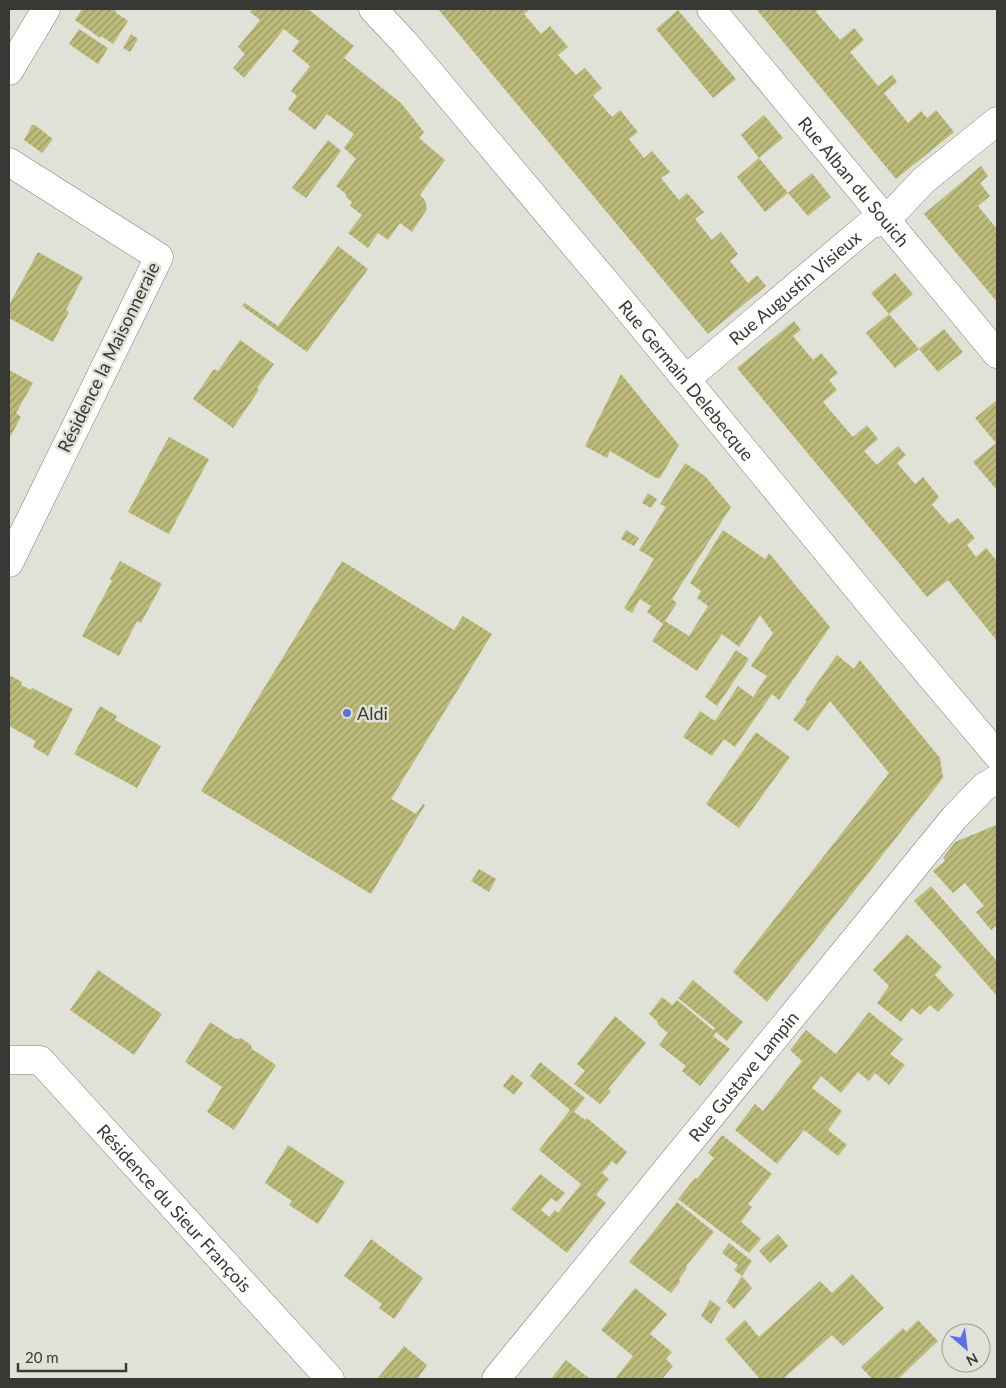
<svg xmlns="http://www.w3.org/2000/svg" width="1006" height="1388" font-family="Lato,sans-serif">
<defs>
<pattern id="building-hatch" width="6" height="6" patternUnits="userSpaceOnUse" patternTransform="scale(1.25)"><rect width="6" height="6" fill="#bcbb7a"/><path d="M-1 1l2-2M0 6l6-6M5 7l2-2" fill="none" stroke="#9a9965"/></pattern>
</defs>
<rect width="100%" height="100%" fill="#e1e2d7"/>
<!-- building -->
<g fill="url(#building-hatch)">
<polygon points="82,9 117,9 115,12 128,21 113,44 101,36 100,38 75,20"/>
<polygon points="254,9 308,9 354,46 344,58 401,103 424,132 419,138 445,160 420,195 425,200 427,209 412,232 400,223 388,240 378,233 368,248 348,233 362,215 350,206 352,202 346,197 346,194 336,186 356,159 344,148 354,134 327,114 315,130 288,109 297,96 291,91 310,66 292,51 299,41 284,29 244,78 233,68 245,54 238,47 260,20 250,12"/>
<polygon points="438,9 530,9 524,14 541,34 550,26 568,47 558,55 576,75 585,68 602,88 593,96 612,117 620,110 638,132 629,139 644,158 652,151 670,172 661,178 679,200 687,193 704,212 695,219 712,240 721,232 738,254 730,261 748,283 757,275 766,286 708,334"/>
<polygon points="756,9 819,9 816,12 840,40 854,28 864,40 850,52 878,86 892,75 897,82 884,93 908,123 921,111 927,118 936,110 954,132 896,179"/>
<polygon points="678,10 736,79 713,98 656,29"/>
<polygon points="79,29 108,48 98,64 69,44"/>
<polygon points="131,34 138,39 130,52 123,48"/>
<polygon points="764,115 783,138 759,158 741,135"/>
<polygon points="32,125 35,125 53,139 42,153 24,140"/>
<polygon points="328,140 341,151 306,198 292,188"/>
<polygon points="759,158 788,193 765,212 737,177"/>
<polygon points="981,166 988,176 980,183 990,196 978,206 997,229 997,302 924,214"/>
<polygon points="812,173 831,197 808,216 788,193"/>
<polygon points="338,246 368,269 307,352 242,306 245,303 278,326"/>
<polygon points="38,252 83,277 66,310 69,312 53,342 9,318 9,305"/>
<polygon points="895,273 913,294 889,314 919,349 944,329 963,352 938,372 919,349 895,368 866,333 889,314 871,293"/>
<polygon points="794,321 801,330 793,336 813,360 821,353 838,373 829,380 837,390 823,402 853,437 867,425 878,439 864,451 877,465 898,446 906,455 897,463 915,484 923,477 939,497 932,505 949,524 958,518 975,538 967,545 976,557 986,548 997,561 997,641 948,580 927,597 737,368"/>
<polygon points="240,340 274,364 257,388 259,390 233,428 193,399 214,369 218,371"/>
<polygon points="9,370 33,383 16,413 21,417 9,439"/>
<polygon points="621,374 679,445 660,478 656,478 610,451 607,458 585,446"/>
<polygon points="997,400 997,442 996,443 975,418"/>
<polygon points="169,437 209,459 169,534 128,512"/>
<polygon points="996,443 997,444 997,490 973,462"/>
<polygon points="685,463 705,476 731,507 672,599 677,603 665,621 689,636 708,606 697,598 701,591 690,583 723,530 765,559 769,553 830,627 779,700 772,694 735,747 724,739 712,756 683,737 700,711 715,721 738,686 753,697 767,676 751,666 773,633 760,615 739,647 722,634 697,671 652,641 663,624 647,612 651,606 640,599 632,613 624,608 654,559 639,550 666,507 660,504"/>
<polygon points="648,493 657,499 651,508 642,503"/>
<polygon points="626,530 639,538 634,546 621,539"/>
<polygon points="120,561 162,584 141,623 137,621 119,656 82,636 112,581 110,579"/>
<polygon points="342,561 454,630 463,616 492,634 391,799 416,814 423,804 425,805 371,894 201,791"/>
<polygon points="736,650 749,659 717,706 705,697"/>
<polygon points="837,655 854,669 860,660 940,758 943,778 767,1002 733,972 889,773 830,701 808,731 793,720 807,701 805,700"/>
<polygon points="9,675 22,682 21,685 31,690 32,688 73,709 48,756 33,747 36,741 9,726"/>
<polygon points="100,706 117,716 115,720 161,746 137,788 74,754"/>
<polygon points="756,732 790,757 739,828 706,804"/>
<polygon points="996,825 997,827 997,925 991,930 976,912 984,906 965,883 953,893 933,871 945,861 943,858 955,842"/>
<polygon points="479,869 496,879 489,892 471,881"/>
<polygon points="931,886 997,961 997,996 914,901"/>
<polygon points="907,934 942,967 935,975 954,995 938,1012 930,1005 920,1015 912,1008 901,1022 877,1003 889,986 873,970"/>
<polygon points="98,970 162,1014 134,1055 70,1010"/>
<polygon points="693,980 743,1022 727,1041 716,1032 713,1036 730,1049 700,1086 682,1071 686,1066 659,1045 668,1033 657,1024 658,1022 649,1014 662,997 672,1005 677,1000 713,1030 715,1028 678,998"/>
<polygon points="869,1012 903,1039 890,1054 905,1065 889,1085 875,1073 869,1081 858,1072 841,1093 821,1076 812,1088 842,1111 828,1130 847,1145 838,1156 804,1130 777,1164 735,1130 755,1104 763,1111 802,1061 790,1050 806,1030 836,1054"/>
<polygon points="615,1016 646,1043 608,1089 611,1091 600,1104 574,1084 585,1071 577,1064"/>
<polygon points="210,1022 236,1039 241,1038 251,1045 252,1049 276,1065 234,1130 207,1112 222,1087 185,1062"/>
<polygon points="540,1062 585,1098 574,1112 585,1120 587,1118 627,1152 617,1165 612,1161 602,1173 609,1179 596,1195 606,1203 567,1253 511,1209 540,1174 565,1193 557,1202 551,1198 541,1210 549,1217 555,1210 558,1213 581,1184 539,1150 570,1110 530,1076"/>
<polygon points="512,1074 523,1083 514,1095 503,1086"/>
<polygon points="722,1135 772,1174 748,1204 752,1207 741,1222 761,1239 749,1253 678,1199 695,1178 697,1179 714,1158 708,1153"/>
<polygon points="288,1145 345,1182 318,1224 289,1205 292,1201 265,1183"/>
<polygon points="677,1202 714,1232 686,1266 687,1268 679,1279 680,1282 671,1293 629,1262"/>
<polygon points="778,1234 788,1246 770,1263 759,1251"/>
<polygon points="371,1239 423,1278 394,1319 379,1308 382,1304 344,1276"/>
<polygon points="729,1243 752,1261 742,1276 734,1270 738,1265 722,1253"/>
<polygon points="852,1274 884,1308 843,1346 832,1335 783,1379 760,1379 725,1339 745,1320 759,1337 820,1281 832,1293"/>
<polygon points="742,1276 752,1288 734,1309 726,1301"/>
<polygon points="635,1288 667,1314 650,1334 672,1352 666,1359 673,1366 662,1379 615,1379 633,1356 601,1330"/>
<polygon points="710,1300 721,1308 711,1324 701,1316"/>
<polygon points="918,1320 938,1341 898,1379 872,1379 861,1367 903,1328 906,1332"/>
<polygon points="404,1346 427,1365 418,1378 420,1379 377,1379"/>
<polygon points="566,1360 590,1379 551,1379"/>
</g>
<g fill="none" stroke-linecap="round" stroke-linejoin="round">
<!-- minor casing -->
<g stroke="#7f7f76" stroke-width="29">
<g id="minor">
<path id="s1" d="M373 9 404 42 619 298 886 623 997 755"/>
<path id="s2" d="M711 9 997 354"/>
<polyline points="9,71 46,9"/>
<polyline points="9,162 159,257 9,563"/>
<path id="s3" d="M686 379 869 225 886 220 924 180 997 121"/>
<path id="s4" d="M9 1060H40L330 1379"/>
<path id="s5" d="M496 1379 954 818 984 787 997 779"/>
</g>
</g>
<!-- minor -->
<use href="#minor" stroke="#fff" stroke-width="28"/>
</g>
<!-- markers -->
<circle fill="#5c6fe6" stroke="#e1e2d7" stroke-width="2" cx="347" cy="713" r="5"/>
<g text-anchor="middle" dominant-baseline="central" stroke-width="5" stroke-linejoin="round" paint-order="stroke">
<!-- street labels -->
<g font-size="18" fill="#383834" stroke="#e1e2d7">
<text stroke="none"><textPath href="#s2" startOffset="224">Rue Alban du Souich</textPath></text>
<text stroke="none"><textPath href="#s3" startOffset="142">Rue Augustin Visieux</textPath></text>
<text transform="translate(108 357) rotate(-64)">Résidence la Maisonneraie</text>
<text stroke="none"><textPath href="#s1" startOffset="486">Rue Germain Delebecque</textPath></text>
<text stroke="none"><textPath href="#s5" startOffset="391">Rue Gustave Lampin</textPath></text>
<text stroke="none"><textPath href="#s4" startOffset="231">Résidence du Sieur François</textPath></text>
</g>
<!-- poi labels -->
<g font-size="18" fill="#383834" stroke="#e1e2d7" text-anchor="start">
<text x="357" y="713">Aldi</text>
</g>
</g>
<!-- border -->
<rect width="1006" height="1388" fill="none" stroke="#383834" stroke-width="20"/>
<!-- north arrow -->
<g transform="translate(966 1348) rotate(152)"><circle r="24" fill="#e1e2d7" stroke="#9d9e96"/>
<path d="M0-4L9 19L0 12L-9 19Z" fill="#5c6fe6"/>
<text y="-8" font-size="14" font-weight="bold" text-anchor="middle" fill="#383834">N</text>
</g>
<!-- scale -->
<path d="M18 1363v8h108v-8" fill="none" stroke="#383834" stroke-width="2.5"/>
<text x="25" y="1363" font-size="15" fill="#383834" stroke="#e1e2d7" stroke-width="4" paint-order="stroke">20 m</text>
</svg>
